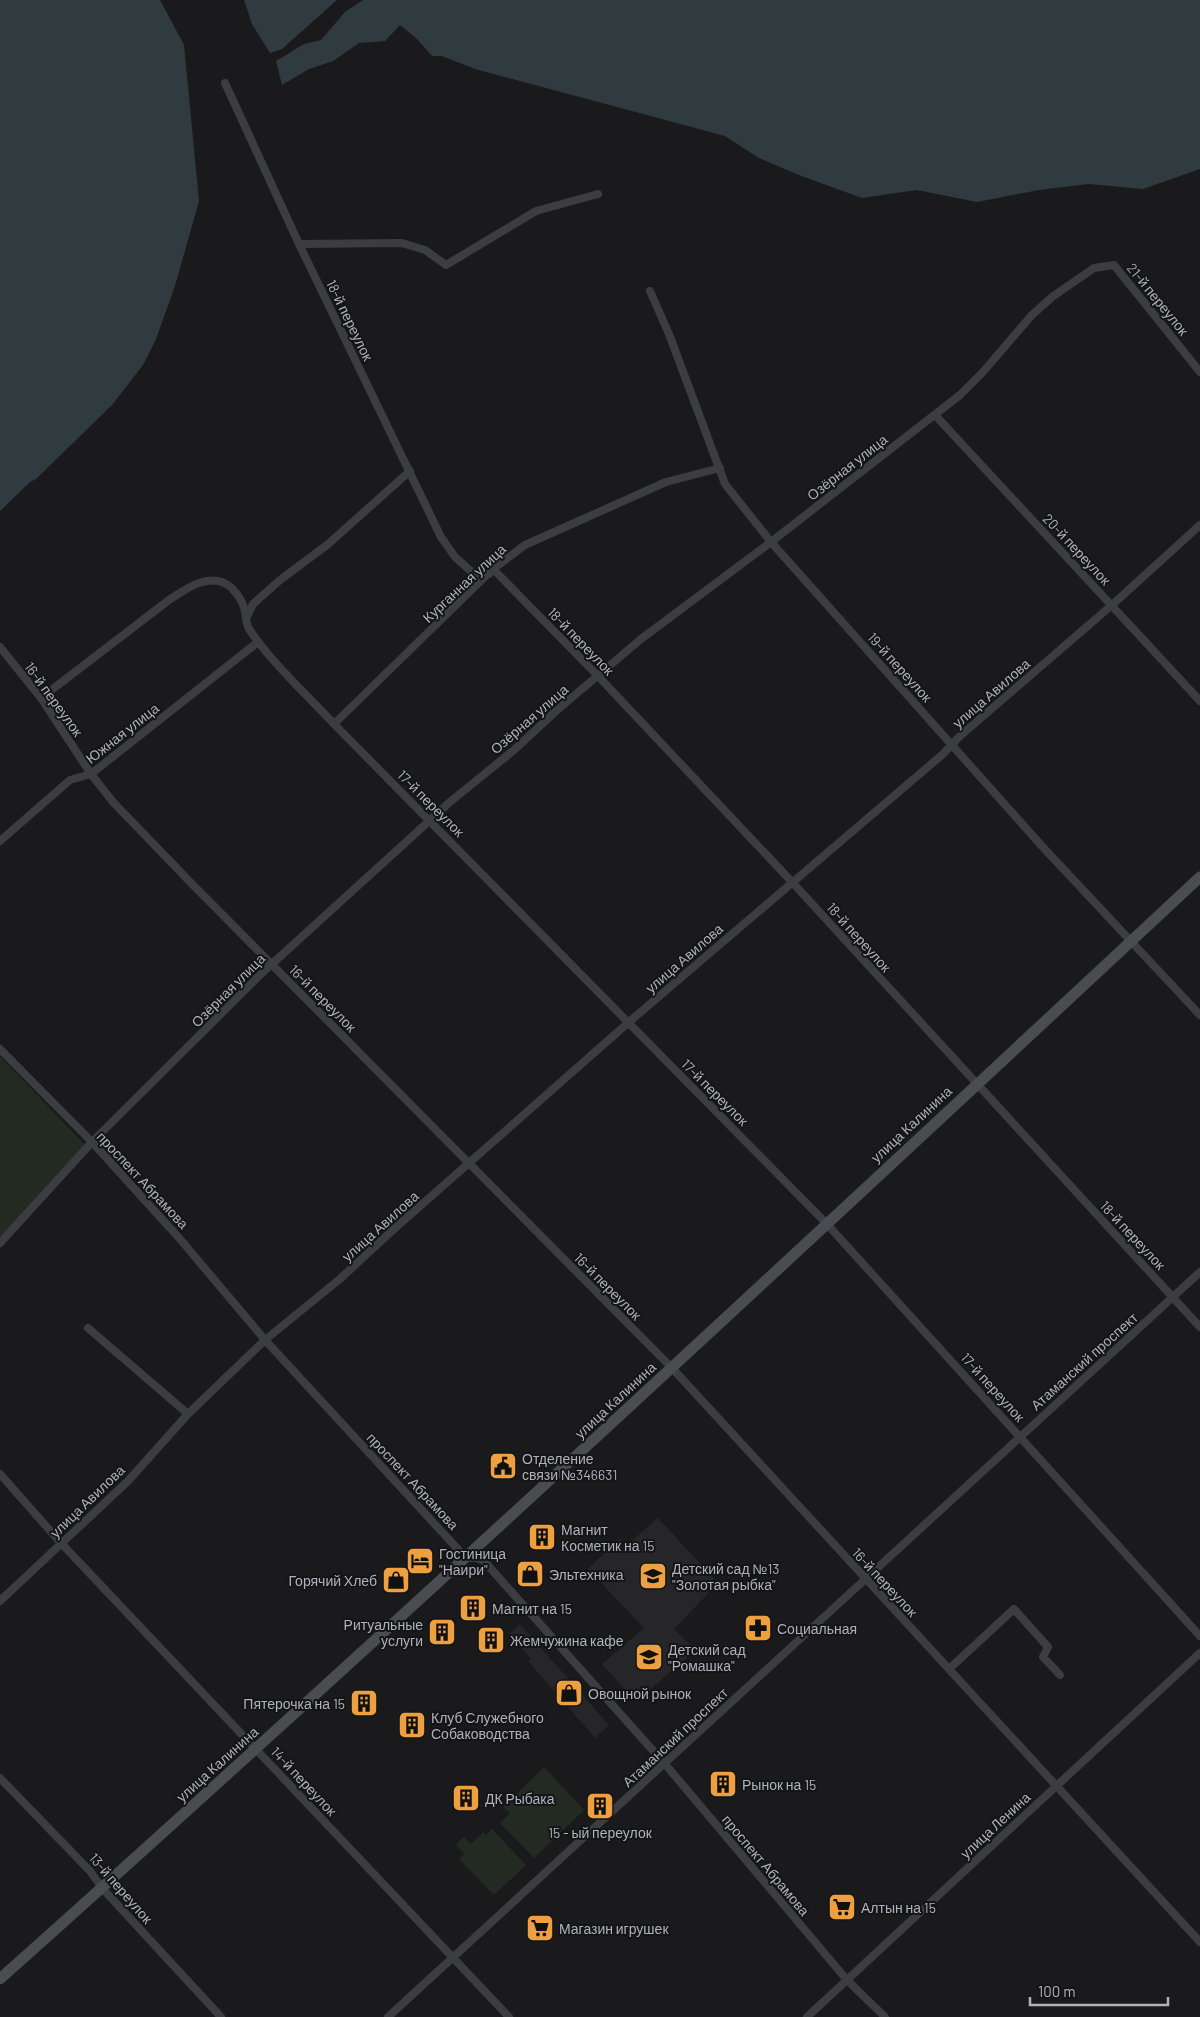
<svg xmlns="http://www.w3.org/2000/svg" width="1200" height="2017" font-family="Barlow,sans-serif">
<rect width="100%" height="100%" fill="#1a1a1c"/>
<!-- built -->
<g fill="#262629">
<polygon points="658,1518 718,1583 674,1629 695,1650 636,1702 602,1664 644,1628 588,1569 620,1538 626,1546"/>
<polygon points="520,1624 609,1725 595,1738 528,1661 531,1659 509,1634"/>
</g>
<!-- green -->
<g fill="#222a22">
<polygon points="0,1056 85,1145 0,1237"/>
<polygon points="544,1767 584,1810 534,1858 500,1823 510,1813 503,1807"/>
<polygon points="492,1829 526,1865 494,1895 459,1859 464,1854 456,1845 464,1837 471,1844 483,1832 486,1835"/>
</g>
<!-- water -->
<g fill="#303b40">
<polygon points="0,0 160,0 184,45 199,201 175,286 156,339 143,365 112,405 36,479 30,482 0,511"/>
<polygon points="244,0 337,0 282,49 270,53 252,24"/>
<polygon points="363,0 1200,0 1200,169 1143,189 1089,184 1039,190 977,202 917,190 862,198 799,175 759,158 725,136 475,69 442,56 432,56 417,39 400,25 385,41 359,43 333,61 309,69 282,85 276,61 304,44 321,40 345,12"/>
</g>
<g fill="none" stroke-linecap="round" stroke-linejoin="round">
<!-- minor -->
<g stroke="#3b3d41" stroke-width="8">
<polyline points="225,83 299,244 441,537 455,557 473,573 489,574"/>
<polyline points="299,244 402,243 425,250 446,265 536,211 598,194"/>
<polyline points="650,291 669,334 725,484 771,542 1040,844 1200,1015"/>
<polyline points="935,415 1200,701"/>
<polyline points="493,569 598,676 792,882 1200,1327"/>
<polyline points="247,617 253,604 280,580 327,545 410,471"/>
<polyline points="0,647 41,698 91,774 113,802 194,886 672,1368 1200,1942"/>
<path d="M41 698 169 600C185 590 202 576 222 582 233 586 242 599 245 611 246 617 246 624 249 629 270 661 307 695 334 724L826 1223 1200 1636"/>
<polyline points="334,724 493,569 525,545 666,482 720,468"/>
<polyline points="0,841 70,780 91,774 258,642"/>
<polyline points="0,1049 92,1142 180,1239 265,1340 466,1558 477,1558 484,1561 665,1764 847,1980 885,2017"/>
<polyline points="0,1243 92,1142 262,973 450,802 514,750 556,711 641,639 771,542 960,395 983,372 1031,316 1052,297 1094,268 1114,265 1200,372"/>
<polyline points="88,1328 188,1414"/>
<polyline points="0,1474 61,1543 509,2017"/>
<polyline points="0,1601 128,1481 188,1414 265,1340 341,1278 394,1229 629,1022 943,754 960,736 1112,605 1200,525"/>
<polyline points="949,1669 1014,1609 1048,1647 1043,1657 1060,1675"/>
<polyline points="0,1778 90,1871 102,1888 221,2017"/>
<polyline points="388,2017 1200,1272"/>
<polyline points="807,2017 1200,1653"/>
</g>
<!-- secondary -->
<path stroke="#494c51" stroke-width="11" d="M0 1979C405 1617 803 1247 1200 877"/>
</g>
<!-- icons -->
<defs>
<g id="civic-square" transform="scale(1.4375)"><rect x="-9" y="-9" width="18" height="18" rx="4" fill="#eea041" stroke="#151517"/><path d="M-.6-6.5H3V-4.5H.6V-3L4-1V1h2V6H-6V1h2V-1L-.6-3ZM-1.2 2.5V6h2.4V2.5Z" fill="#111"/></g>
<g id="building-square" transform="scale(1.4375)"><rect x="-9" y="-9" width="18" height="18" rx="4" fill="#eea041" stroke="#151517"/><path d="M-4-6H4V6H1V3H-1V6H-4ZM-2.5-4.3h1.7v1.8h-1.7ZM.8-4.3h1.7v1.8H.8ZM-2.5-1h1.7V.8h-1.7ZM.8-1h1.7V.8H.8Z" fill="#111"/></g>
<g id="hotel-square" transform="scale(1.4375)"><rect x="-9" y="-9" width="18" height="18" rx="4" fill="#eea041" stroke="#151517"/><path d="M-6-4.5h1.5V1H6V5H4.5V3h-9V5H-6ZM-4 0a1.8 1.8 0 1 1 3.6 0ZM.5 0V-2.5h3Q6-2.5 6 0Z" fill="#111"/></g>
<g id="shop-square" transform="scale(1.4375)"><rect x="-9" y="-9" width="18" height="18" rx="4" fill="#eea041" stroke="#151517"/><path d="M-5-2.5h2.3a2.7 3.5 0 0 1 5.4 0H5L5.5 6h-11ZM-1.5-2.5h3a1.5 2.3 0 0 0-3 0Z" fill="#111"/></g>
<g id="school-square" transform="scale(1.4375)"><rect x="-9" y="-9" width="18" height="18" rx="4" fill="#eea041" stroke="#151517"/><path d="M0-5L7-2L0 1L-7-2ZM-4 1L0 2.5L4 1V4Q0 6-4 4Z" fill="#111"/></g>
<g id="pharmacy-square" transform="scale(1.4375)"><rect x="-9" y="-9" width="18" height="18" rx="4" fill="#eea041" stroke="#151517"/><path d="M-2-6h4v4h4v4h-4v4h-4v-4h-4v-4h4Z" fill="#111"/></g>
<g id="supermarket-square" transform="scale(1.4375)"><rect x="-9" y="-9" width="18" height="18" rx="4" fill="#eea041" stroke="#151517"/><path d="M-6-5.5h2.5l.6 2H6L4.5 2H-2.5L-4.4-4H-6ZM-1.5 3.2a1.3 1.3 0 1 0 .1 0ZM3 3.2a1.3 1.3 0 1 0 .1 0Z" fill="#111"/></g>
</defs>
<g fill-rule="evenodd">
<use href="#civic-square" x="503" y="1466"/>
<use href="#building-square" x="542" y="1537"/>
<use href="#hotel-square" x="420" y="1561"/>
<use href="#shop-square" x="530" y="1574"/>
<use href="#school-square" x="653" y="1576"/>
<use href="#shop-square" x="396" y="1580"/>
<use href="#building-square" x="473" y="1608"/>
<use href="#pharmacy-square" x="758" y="1628"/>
<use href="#building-square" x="442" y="1632"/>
<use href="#building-square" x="491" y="1640"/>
<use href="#school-square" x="649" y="1657"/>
<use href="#shop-square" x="569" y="1693"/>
<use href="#building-square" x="364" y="1703"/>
<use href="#building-square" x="412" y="1725"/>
<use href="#building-square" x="723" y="1784"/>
<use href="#building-square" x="466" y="1798"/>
<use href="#building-square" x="600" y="1806"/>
<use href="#supermarket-square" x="842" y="1907"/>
<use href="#supermarket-square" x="540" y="1928"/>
</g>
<g text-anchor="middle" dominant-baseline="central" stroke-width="4" stroke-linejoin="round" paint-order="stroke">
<!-- street labels -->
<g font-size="14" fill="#adb3bb" stroke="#151517">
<text transform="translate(1158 299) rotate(51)">21-й переулок</text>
<text transform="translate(350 320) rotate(64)">18-й переулок</text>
<text transform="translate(847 467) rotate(-38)">Озёрная улица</text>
<text transform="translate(1077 549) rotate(47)">20-й переулок</text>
<text transform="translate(464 583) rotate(-43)">Курганная улица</text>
<text transform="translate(581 641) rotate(46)">18-й переулок</text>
<text transform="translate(900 667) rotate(48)">19-й переулок</text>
<text transform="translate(991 693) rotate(-41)">улица Авилова</text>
<text transform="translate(54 699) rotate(54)">16-й переулок</text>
<text transform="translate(529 719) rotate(-41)">Озёрная улица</text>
<text transform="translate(122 733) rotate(-38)">Южная улица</text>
<text transform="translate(431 803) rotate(45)">17-й переулок</text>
<text transform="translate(859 937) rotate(48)">18-й переулок</text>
<text transform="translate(684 958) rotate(-41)">улица Авилова</text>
<text transform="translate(228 990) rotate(-45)">Озёрная улица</text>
<text transform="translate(323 998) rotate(45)">16-й переулок</text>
<text transform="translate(715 1092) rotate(45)">17-й переулок</text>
<text transform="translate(911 1124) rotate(-43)">улица Калинина</text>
<text transform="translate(143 1180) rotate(47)">проспект Абрамова</text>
<text transform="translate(380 1226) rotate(-42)">улица Авилова</text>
<text transform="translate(1133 1235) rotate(47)">18-й переулок</text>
<text transform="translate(608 1286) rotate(45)">16-й переулок</text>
<text transform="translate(1084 1361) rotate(-42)">Атаманский проспект</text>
<text transform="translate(993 1387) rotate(48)">17-й переулок</text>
<text transform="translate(615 1400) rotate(-43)">улица Калинина</text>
<text transform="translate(413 1481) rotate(47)">проспект Абрамова</text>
<text transform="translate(87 1501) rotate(-44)">улица Авилова</text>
<text transform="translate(885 1582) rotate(47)">16-й переулок</text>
<text transform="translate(675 1737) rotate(-43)">Атаманский проспект</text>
<text transform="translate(217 1764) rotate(-42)">улица Калинина</text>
<text transform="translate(304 1781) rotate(47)">14-й переулок</text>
<text transform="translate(995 1825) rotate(-43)">улица Ленина</text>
<text transform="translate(766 1865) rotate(50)">проспект Абрамова</text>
<text transform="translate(121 1888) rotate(49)">13-й переулок</text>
</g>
<!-- poi labels -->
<g font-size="14" fill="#adb3bb" stroke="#151517" text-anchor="start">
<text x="522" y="1458">Отделение<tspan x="522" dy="16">связи №346631</tspan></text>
<text x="561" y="1529">Магнит<tspan x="561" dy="16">Косметик на 15</tspan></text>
<text x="439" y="1553">Гостиница<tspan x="439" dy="16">"Наири"</tspan></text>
<text x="672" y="1568">Детский сад №13<tspan x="672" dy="16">"Золотая рыбка"</tspan></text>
<text x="549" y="1574">Эльтехника</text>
<text x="377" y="1580" text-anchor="end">Горячий Хлеб</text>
<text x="492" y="1608">Магнит на 15</text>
<text x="423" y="1624" text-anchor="end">Ритуальные<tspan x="423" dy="16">услуги</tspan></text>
<text x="777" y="1628">Социальная</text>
<text x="510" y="1640">Жемчужина кафе</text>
<text x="668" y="1649">Детский сад<tspan x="668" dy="16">"Ромашка"</tspan></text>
<text x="588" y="1693">Овощной рынок</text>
<text x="345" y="1703" text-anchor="end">Пятерочка на 15</text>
<text x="431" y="1717">Клуб Служебного<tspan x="431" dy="16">Собаководства</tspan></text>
<text x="742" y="1784">Рынок на 15</text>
<text x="485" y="1798">ДК Рыбака</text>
<text x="600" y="1832" text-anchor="middle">15 - ый переулок</text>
<text x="861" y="1907">Алтын на 15</text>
<text x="559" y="1928">Магазин игрушек</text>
</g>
</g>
<!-- scale -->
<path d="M1030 1997v8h138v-8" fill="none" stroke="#adb3bb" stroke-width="2.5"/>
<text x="1038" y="1997" font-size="15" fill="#adb3bb" stroke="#151517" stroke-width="4" paint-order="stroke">100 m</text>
</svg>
